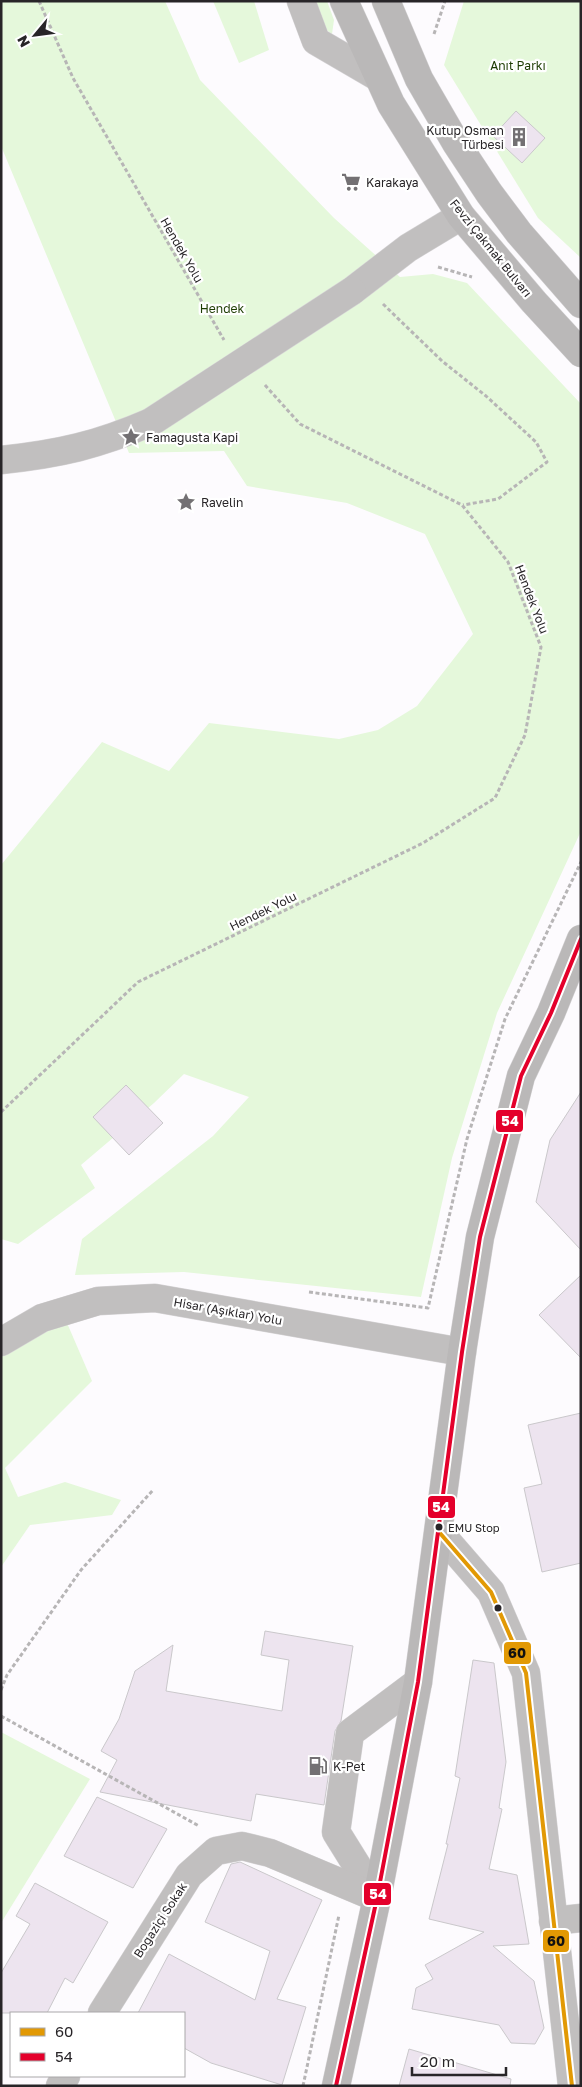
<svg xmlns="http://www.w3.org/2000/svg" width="582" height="2087" font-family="'Golos Text',sans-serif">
<rect width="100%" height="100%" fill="#fdfbfe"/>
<!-- green -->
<g fill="#e5f8db">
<polygon points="1,1 165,1 200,80 334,218 400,277 433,274 467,283 581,404 581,831 497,1013 452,1158 421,1297 184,1272 75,1275 82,1239 213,1136 249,1097 184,1074 154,1103 81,1165 95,1188 18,1244 1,1239 1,865 102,742 169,771 209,723 339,739 378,730 417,706 473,634 425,534 347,503 247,486 224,451 129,453 1,146"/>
<polygon points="213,1 254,1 269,50 239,63"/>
<polygon points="312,1 327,1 334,20 332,34 321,26"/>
<polygon points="464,1 581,1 581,258 538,218 444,65"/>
<polygon points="67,1323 92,1381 5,1468 18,1497 65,1482 121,1500 112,1515 30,1525 1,1567 1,1356 19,1343"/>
<polygon points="1,1732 90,1779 1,1923"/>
</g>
<!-- building -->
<g fill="#ede4ef" stroke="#cac8cb">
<polygon points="516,111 545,138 522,163 493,136"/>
<polygon points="126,1085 163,1123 129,1155 93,1117"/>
<polygon points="581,1092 581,1250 536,1202 550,1140"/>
<polygon points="581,1275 581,1358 539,1315"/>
<polygon points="581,1413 581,1563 542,1572 524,1488 542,1484 528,1425"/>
<polygon points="265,1631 353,1646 341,1721 335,1731 324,1805 256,1794 251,1821 100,1792 117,1760 101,1751 119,1719 135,1671 173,1645 166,1691 282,1711 289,1660 261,1655"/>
<polygon points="473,1660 494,1663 506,1762 499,1808 502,1809 489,1869 517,1875 529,1944 493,1946 534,1981 544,2028 535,2044 511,2043 499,2025 412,2009 416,1988 433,1979 425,1965 484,1932 429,1919 448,1844 446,1844 460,1778 455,1776"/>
<polygon points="97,1797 167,1829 133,1888 64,1856"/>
<polygon points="240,1862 322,1900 277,1999 306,2007 282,2085 211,2063 184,2048 184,2013 138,2013 169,1954 255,2000 270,1951 205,1922 231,1864"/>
<polygon points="35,1883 108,1922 73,1983 65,1978 47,2013 1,2013 1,1973 30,1924 16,1916"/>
<polygon points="409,2049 511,2079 510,2086 399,2086"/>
</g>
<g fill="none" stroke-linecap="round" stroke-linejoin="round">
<!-- minor casing -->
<g stroke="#d7d5d7" stroke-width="29">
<g id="minor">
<polyline points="301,1 316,41 376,76"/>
<polyline points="352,291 408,248 461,216"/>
<path d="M1 460C59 454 98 445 151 422"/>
<polyline points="1,1342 42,1318 98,1301 155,1298 462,1352"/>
<polyline points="439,1532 491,1592 526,1673 572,2086"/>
<polyline points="377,1898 336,1832 350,1733 418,1682"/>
<polyline points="553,1921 581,1918"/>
<polyline points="102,2013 189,1875 216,1851 242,1846 270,1853 377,1898"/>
<polyline points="60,2086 66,2076"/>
</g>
</g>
<!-- major casing -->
<g stroke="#d7d5d7" stroke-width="29">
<g id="major">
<polyline points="344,1 391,104 461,216 534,302 581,353"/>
<polyline points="386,1 419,79 456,143 489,193 519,233 581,304"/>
<polyline points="336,2086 377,1898 418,1682 462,1352 480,1237 521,1076 551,1013 581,939"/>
</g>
</g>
<!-- path -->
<g stroke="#b7b5b6" stroke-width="3" stroke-dasharray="4 2.5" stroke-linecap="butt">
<polyline points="39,1 73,78 224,340"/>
<polyline points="434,34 445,1"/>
<polyline points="438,267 472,277"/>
<polyline points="383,304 442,361 486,396 536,442 547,462 498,499 463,505"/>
<polyline points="1,1112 138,982 423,843 495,798 525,735 541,647 508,562 462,505 300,424 264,384"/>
<polyline points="309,1292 428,1308 467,1139 505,1019 581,862"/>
<polyline points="1,1690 7,1675 81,1570 153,1490"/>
<polyline points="1,1716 199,1826"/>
<polyline points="303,2086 339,1915"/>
</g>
<!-- minor -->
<use href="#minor" stroke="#c1bfbf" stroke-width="28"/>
<!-- major -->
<use href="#major" stroke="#bab8b8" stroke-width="28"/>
<!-- minor-bridge casing -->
<g stroke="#d7d5d7" stroke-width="29" stroke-linecap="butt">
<polyline id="minor-bridge" points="151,422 352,291"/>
</g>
<!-- minor-bridge -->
<use href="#minor-bridge" stroke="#c1bfbf" stroke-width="28"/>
<!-- bus-1 casing -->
<g stroke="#fff" stroke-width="8">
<polyline id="bus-1" points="439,1532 491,1592 526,1673 572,2086"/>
</g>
<!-- bus-2 casing -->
<g stroke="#fff" stroke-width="8">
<polyline id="bus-2" points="336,2086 377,1898 418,1682 462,1352 480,1237 521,1076 551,1013 581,939"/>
</g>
<!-- bus-1 -->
<use href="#bus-1" stroke="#e29904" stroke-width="4"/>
<!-- bus-2 -->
<use href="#bus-2" stroke="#e4002b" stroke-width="4"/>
</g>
<!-- icons -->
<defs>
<g id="building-bare" transform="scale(1.5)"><path d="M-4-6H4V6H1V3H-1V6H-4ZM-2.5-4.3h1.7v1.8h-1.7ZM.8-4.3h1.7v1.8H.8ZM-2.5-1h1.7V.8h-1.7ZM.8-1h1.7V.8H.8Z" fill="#737073" stroke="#fff" stroke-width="2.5" paint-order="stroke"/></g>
<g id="supermarket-bare" transform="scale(1.5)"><path d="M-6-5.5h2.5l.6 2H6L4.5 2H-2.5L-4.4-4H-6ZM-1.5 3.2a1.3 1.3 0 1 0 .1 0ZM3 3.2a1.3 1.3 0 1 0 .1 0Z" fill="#737073" stroke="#fff" stroke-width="2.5" paint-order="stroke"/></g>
<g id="sight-bare" transform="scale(1.5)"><path d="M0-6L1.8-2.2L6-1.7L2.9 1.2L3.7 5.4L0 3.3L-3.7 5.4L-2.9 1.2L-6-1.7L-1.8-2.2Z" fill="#737073" stroke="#fff" stroke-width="2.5" paint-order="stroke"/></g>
<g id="fuel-bare" transform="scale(1.5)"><path d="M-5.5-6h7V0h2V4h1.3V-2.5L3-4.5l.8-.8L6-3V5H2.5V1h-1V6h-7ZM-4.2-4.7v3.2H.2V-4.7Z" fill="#737073" stroke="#fff" stroke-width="2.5" paint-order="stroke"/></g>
</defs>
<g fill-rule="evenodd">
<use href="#building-bare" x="519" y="137"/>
<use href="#supermarket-bare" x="351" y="182"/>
<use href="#sight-bare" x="131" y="437"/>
<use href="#sight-bare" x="186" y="502"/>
<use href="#fuel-bare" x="318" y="1766"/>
</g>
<!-- markers -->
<g fill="#282528" stroke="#fff" stroke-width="2">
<circle cx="439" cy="1527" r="4.5"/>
<circle cx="498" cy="1608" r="4.5"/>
</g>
<g text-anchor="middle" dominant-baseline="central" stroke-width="4.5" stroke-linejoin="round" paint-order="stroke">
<!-- bus labels -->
<g font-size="11" fill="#282528" stroke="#fff" text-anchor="start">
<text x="448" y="1527">EMU Stop</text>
</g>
<!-- park labels -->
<g font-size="12" fill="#1d3c02" stroke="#fff">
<text x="518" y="65">Anıt Parkı</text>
<text x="222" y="308">Hendek</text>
</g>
<!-- poi labels -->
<g font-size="12" fill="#282528" stroke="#fff" text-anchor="start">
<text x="504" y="130" text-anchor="end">Kutup Osman<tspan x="504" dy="14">Türbesi</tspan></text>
<text x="366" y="182">Karakaya</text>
<text x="146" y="437">Famagusta Kapi</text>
<text x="201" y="502">Ravelin</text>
<text x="333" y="1766">K-Pet</text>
</g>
<!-- street labels -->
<g font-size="12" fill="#282528" stroke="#fff">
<text transform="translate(491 248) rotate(51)">Fevzi Çakmak Bulvarı</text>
<text transform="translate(182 250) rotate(60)">Hendek Yolu</text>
<text transform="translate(532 599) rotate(69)">Hendek Yolu</text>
<text transform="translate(263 911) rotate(-26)">Hendek Yolu</text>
<text transform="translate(228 1311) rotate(10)">Hisar (Aşıklar) Yolu</text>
<text transform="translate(160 1920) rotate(-57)">Boğaziçi Sokak</text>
</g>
</g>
<g stroke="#fff" stroke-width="2">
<rect x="495" y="1109" width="29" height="24" rx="5" fill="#e4002b"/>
<rect x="427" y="1495" width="29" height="24" rx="5" fill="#e4002b"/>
<rect x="503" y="1641" width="29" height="24" rx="5" fill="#e29904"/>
<rect x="363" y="1882" width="29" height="24" rx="5" fill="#e4002b"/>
<rect x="542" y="1929" width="28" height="24" rx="5" fill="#e29904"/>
</g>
<g font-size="14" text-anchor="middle" font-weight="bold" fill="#fff">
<text x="510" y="1126">54</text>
<text x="441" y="1512">54</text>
<text x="378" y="1899">54</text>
</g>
<g font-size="14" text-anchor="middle" font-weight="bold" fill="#111">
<text x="517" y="1658">60</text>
<text x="556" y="1946">60</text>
</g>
<!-- border -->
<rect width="582" height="2087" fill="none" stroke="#282528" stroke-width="5"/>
<!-- legend -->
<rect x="10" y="2012" width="175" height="65" fill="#ffffff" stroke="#a9a8a9"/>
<rect x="20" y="2028" width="25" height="8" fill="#e29904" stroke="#a9a8a9"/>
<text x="55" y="2037" font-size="15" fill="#282528">60</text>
<rect x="20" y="2053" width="25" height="8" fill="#e4002b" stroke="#a9a8a9"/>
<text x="55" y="2062" font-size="15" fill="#282528">54</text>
<!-- north arrow -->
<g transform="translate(35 35) rotate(241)" stroke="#ffffff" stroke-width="4" paint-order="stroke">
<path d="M0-4L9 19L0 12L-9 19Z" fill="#282528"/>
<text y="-8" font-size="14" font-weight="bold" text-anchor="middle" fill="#282528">N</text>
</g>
<!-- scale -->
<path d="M412 2067v8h94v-8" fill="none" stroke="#282528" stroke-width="2.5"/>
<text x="420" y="2067" font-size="15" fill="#282528" stroke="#ffffff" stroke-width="4" paint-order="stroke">20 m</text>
</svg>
